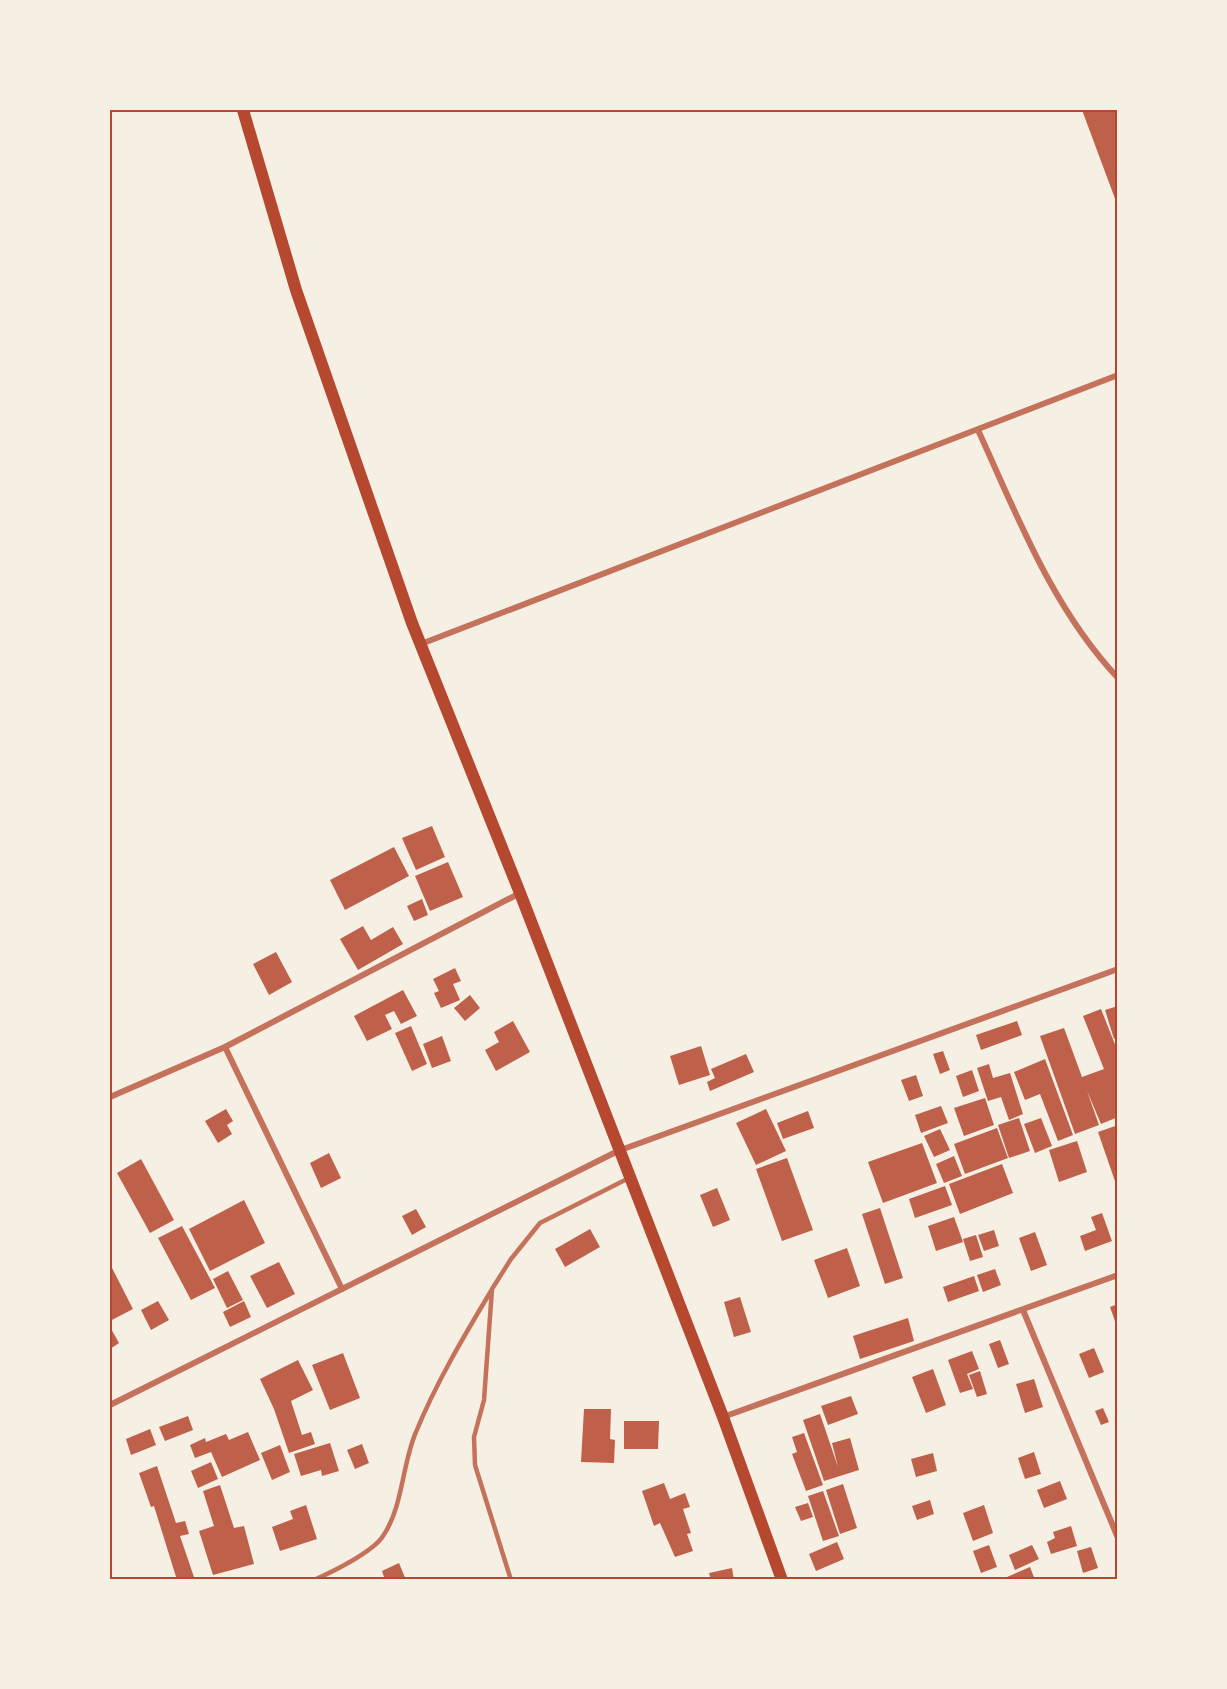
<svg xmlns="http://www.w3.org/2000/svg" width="1227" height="1689" font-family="'Fira Sans',sans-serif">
<rect width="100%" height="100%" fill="#f6efe4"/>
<!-- building -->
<g fill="#bf614a">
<polygon points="1082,110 1118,110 1118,204 1117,204"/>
<polygon points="432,826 445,857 416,870 402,838"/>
<polygon points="394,847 409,876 345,910 330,880"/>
<polygon points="448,862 463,897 430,911 415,876"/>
<polygon points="422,899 428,915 414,921 407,906"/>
<polygon points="363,926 371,940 393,927 403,944 358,970 340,939"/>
<polygon points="276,952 292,982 269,995 253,964"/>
<polygon points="455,968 461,981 453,984 460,1000 441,1008 434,993 439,991 433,979"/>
<polygon points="403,990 417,1016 401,1024 394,1011 385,1015 392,1029 367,1041 354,1016"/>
<polygon points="470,995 480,1008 465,1021 454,1008"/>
<polygon points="1118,1006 1118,1038 1114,1039 1105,1010"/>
<polygon points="1101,1009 1118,1052 1118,1117 1101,1124 1087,1091 1099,1125 1075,1134 1040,1036 1064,1028 1082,1077 1104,1069 1083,1016"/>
<polygon points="513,1021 530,1052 496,1071 485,1050 499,1042 494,1032"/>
<polygon points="1017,1021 1022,1035 981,1050 976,1035"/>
<polygon points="411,1026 427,1064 412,1071 395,1033"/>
<polygon points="442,1036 451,1061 432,1068 423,1044"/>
<polygon points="701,1046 710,1075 679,1085 670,1056"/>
<polygon points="943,1051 950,1070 940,1074 933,1054"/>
<polygon points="746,1054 754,1072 710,1091 707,1082 715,1078 711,1069"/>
<polygon points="1045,1059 1073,1135 1058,1141 1040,1094 1025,1100 1014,1072"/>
<polygon points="989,1064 993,1078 1010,1073 1023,1114 1009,1120 1001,1097 988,1101 977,1068"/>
<polygon points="972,1070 979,1091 963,1097 956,1076"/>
<polygon points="916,1075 923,1096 909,1101 901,1080"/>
<polygon points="985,1098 994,1125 964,1136 954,1108"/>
<polygon points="941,1106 948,1123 921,1133 915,1115"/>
<polygon points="226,1109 233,1121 227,1125 232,1134 218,1143 205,1121"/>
<polygon points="766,1109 786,1151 756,1165 736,1123"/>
<polygon points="808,1111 814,1128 783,1139 777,1123"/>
<polygon points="1019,1118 1030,1151 1009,1158 998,1125"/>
<polygon points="1041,1118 1052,1146 1035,1153 1024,1124"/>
<polygon points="1118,1125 1118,1187 1117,1187 1098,1132"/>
<polygon points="997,1128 1008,1158 965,1174 954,1144"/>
<polygon points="940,1129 950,1150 934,1157 924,1136"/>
<polygon points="1077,1141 1087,1172 1059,1182 1049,1150"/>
<polygon points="922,1143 937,1183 883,1203 868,1162"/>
<polygon points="329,1153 341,1178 321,1188 310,1163"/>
<polygon points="954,1156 962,1176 944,1183 936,1164"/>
<polygon points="787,1158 813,1230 782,1241 756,1169"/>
<polygon points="141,1159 174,1220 150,1233 117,1173"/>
<polygon points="1002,1164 1013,1193 960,1214 949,1184"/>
<polygon points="945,1186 952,1205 915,1218 909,1199"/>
<polygon points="717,1188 730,1220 713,1227 700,1195"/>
<polygon points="244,1200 265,1243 210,1271 189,1229"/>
<polygon points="880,1208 903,1278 885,1284 862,1214"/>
<polygon points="416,1209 426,1227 412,1235 402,1216"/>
<polygon points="1102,1213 1112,1241 1085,1251 1080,1236 1096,1230 1091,1217"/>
<polygon points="954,1217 963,1242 936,1251 928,1226"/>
<polygon points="182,1226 215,1288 191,1300 158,1238"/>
<polygon points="590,1229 600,1247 565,1267 555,1249"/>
<polygon points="994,1230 999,1246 984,1251 978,1235"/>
<polygon points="1035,1232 1047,1265 1031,1271 1019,1238"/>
<polygon points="976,1235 983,1257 970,1261 963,1239"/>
<polygon points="847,1248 860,1286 828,1298 814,1260"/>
<polygon points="279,1262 295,1294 267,1308 250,1276"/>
<polygon points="110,1264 133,1309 110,1321"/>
<polygon points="995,1269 1001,1285 983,1292 977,1275"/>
<polygon points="228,1271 243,1300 227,1308 213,1279"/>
<polygon points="974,1276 979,1291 948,1302 943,1287"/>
<polygon points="740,1297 751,1332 734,1337 724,1302"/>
<polygon points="158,1301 169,1320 151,1330 141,1310"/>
<polygon points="244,1301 251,1317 230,1327 223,1312"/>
<polygon points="1118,1304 1118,1327 1117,1327 1110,1307"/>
<polygon points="908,1318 914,1341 860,1359 853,1336"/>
<polygon points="110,1327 119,1343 110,1349"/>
<polygon points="1000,1340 1009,1364 998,1368 989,1344"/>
<polygon points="1094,1348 1104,1372 1089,1378 1079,1354"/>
<polygon points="972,1351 979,1369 967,1374 973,1389 960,1393 948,1360"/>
<polygon points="343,1353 360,1398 330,1410 312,1365"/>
<polygon points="298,1360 313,1390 291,1401 302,1435 311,1432 315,1444 289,1453 274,1409 260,1379"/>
<polygon points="933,1369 946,1405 926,1413 912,1377"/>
<polygon points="980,1371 987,1394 977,1397 969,1375"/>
<polygon points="1034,1379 1043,1407 1025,1413 1016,1384"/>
<polygon points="851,1396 858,1414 828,1425 821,1406"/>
<polygon points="1103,1408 1109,1422 1101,1425 1095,1411"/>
<polygon points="584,1409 611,1409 610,1439 615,1440 614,1463 581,1462"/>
<polygon points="820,1414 838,1467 832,1443 850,1438 859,1470 824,1481 803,1420"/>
<polygon points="188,1416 193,1430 165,1441 159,1427"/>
<polygon points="624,1421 659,1421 658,1449 624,1449"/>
<polygon points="150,1429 156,1445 131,1455 126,1439"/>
<polygon points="248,1432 260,1460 222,1477 211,1452 195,1458 190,1445 205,1438 206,1442 226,1434 229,1440"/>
<polygon points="804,1433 823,1485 806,1491 792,1454 797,1452 792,1437"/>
<polygon points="330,1443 339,1471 322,1476 321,1470 301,1476 294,1454"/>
<polygon points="362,1444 369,1463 355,1469 347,1450"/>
<polygon points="280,1445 290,1472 272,1480 261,1453"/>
<polygon points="1034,1452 1041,1474 1025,1479 1018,1458"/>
<polygon points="933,1453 937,1471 916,1477 911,1459"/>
<polygon points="211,1462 218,1479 198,1488 191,1471"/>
<polygon points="157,1466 176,1523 185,1521 189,1534 180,1536 195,1580 177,1580 154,1506 151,1507 139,1473"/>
<polygon points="1060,1481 1067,1499 1044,1508 1037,1490"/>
<polygon points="664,1483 670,1499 685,1493 690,1507 683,1509 691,1533 687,1534 693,1551 675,1557 660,1523 654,1526 642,1491"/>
<polygon points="843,1484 857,1528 840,1534 826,1490"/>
<polygon points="220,1485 234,1528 244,1526 254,1564 213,1575 199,1531 214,1526 203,1491"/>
<polygon points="823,1491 839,1536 823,1541 808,1496"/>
<polygon points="930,1500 934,1514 917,1520 912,1506"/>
<polygon points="808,1503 813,1517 801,1521 795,1507"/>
<polygon points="306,1505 317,1539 280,1551 272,1527 293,1519 290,1511"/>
<polygon points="984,1505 993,1533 973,1541 963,1513"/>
<polygon points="1071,1526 1077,1546 1051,1554 1047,1542 1055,1538 1053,1532"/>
<polygon points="837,1542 844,1559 816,1571 809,1554"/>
<polygon points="989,1545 997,1567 981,1573 973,1551"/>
<polygon points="1032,1545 1039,1559 1015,1570 1009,1555"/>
<polygon points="1091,1547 1098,1568 1083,1573 1077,1551"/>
<polygon points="399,1563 406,1580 385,1580 382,1571"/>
<polygon points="1030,1567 1035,1580 1000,1580"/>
<polygon points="732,1568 734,1580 711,1580 709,1573"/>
</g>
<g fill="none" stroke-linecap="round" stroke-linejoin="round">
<!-- service -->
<g stroke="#c5725c" stroke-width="4.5">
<path d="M314 1580C332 1572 373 1552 383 1536 403 1507 402 1464 416 1432 436 1383 464 1336 491 1291"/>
<polyline points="511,1580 475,1465 474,1437 484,1400 492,1289 511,1259 540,1223 629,1178"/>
</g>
<!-- minor -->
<g stroke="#c5725c" stroke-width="6">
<path d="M978 430C1017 515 1052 608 1118 678"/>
<polyline points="421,644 1118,375"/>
<polyline points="225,1047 342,1289"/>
<polyline points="110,1097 225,1047 520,893"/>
<polyline points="1023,1310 1118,1538"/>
<polyline points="110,1405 618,1151 1118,969"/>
<polyline points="723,1417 1118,1275"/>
</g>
<!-- secondary -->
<polyline stroke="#b5482f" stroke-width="12" points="243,110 296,290 412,623 520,893 723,1417 782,1580"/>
</g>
<!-- border -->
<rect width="1227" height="1689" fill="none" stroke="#f6efe4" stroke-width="222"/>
<rect x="111" y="111" width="1005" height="1467" fill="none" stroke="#b5482f" stroke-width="2"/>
</svg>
